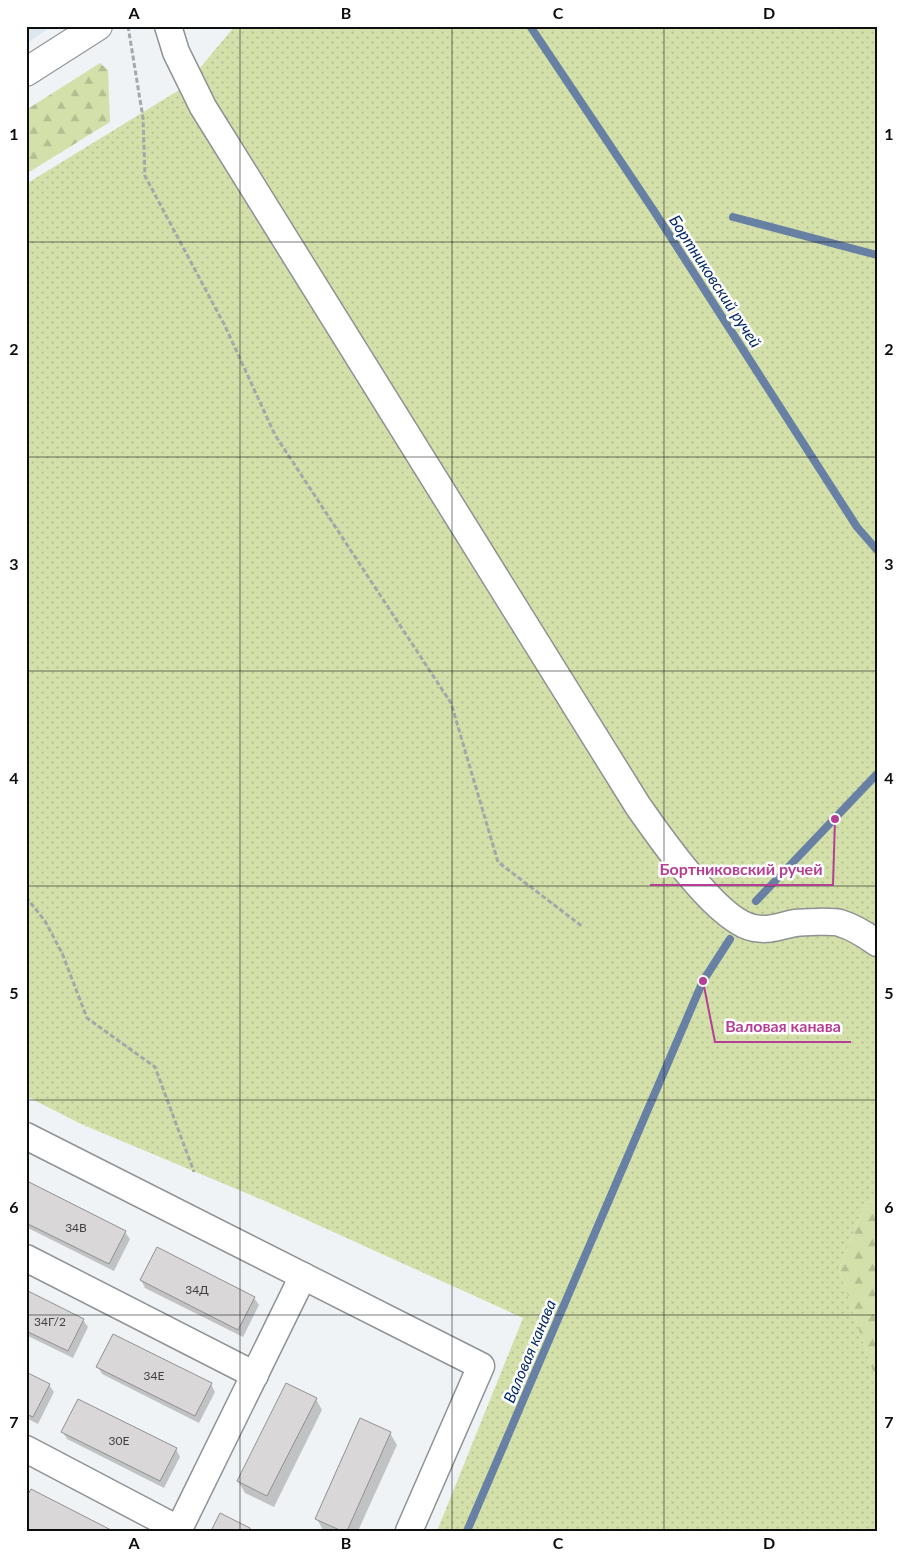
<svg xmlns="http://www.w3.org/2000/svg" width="903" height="1557" font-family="Lato,sans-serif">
<defs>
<pattern id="grass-dots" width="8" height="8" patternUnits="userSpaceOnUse" patternTransform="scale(1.25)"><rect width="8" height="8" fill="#d3e0aa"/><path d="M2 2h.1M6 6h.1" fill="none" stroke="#b4bf91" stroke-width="1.8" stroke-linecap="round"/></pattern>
<pattern id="forest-firs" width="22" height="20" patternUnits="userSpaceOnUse" patternTransform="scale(1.25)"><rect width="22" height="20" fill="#d3e0aa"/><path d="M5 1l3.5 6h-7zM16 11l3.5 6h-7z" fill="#b4bf91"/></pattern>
</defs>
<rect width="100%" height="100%" fill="#f0f3f6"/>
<!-- built -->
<polygon fill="#dee7ef" points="26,26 52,26 26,44"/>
<!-- grass -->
<polygon fill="url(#grass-dots)" points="235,26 877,26 877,1201 866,1202 839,1269 877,1384 877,1531 437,1531 523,1318 265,1201 81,1124 26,1096 26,184 184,87"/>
<!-- forest -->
<g fill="url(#forest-firs)">
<polygon points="100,63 108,70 110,122 26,174 26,110"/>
<polygon points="877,1201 877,1384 839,1269 866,1202"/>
</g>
<!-- shadow -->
<g fill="#0003">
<polygon points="28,1183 125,1232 130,1239 114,1271 26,1227 26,1186"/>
<polygon points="141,1280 254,1298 259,1305 243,1337 145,1288"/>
<polygon points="26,1291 83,1320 88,1327 73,1358 26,1335"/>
<polygon points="98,1367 211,1384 215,1392 199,1423 102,1374"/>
<polygon points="26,1373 49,1385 54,1392 38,1424 26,1418"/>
<polygon points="316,1399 322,1410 274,1507 245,1493 238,1481"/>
<polygon points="63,1432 176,1449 180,1457 164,1488 67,1439"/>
<polygon points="390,1433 397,1445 358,1531 323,1530 317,1519"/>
</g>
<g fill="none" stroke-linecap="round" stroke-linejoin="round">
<!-- stream -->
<g stroke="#6980a5" stroke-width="8">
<polyline points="530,26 654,211 857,527 877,550"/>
<polyline points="733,217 877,255"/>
<polyline points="756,901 877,774"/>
<polyline points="467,1531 703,981 730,939"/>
</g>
</g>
<!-- building -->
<g fill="#dad7d9" stroke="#938f91">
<polygon points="27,1181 126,1231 109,1264 26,1223"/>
<polygon points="157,1247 255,1297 238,1330 140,1280"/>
<polygon points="26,1290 84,1319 68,1351 26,1331"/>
<polygon points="113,1334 212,1383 195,1416 96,1367"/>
<polygon points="26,1372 50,1384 33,1417 26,1414"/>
<polygon points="286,1383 317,1398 267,1496 237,1481"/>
<polygon points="78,1399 177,1448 160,1481 61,1432"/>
<polygon points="360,1418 391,1432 347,1531 342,1531 315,1519"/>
<polygon points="31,1489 113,1531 31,1531 26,1528 26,1498"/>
<polygon points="220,1513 250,1528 249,1531 211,1531"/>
</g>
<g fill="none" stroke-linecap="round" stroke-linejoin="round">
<!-- minor casing -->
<g stroke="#8f9294" stroke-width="29">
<g id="minor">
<path d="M168 26 176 52 203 107 638 806C659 836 718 922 754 928 770 931 780 926 795 923 803 922 834 921 840 923 853 927 866 935 877 943"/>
<polyline points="26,1136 481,1366 409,1531"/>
<polyline points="26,1258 255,1375"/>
<polyline points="26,1449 178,1529"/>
<polyline points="178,1531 303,1276"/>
</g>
</g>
<!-- major casing -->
<g stroke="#8f9294" stroke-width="30">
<polyline id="major" points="26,72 98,26"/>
</g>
<!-- path -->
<g stroke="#a5a7a9" stroke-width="3" stroke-dasharray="5 2.5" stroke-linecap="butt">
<polyline points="128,26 143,118 145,176 225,326 275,435 451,703 498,862 583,927"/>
<polyline points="26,897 45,921 62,953 87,1018 155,1067 194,1172"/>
</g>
<!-- minor -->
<use href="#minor" stroke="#fff" stroke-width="26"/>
<!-- major -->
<use href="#major" stroke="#fff" stroke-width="28"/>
</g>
<!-- grid -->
<path fill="none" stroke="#0d0e0e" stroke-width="1" stroke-opacity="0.55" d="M240 26V1531M452 26V1531M664 26V1531M26 242H877M26 457H877M26 671H877M26 886H877M26 1100H877M26 1315H877"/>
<g text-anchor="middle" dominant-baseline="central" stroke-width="5" stroke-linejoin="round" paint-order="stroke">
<!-- number labels -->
<g font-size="12" fill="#404041">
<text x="76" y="1227">34В</text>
<text x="197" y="1289">34Д</text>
<text x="50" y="1321">34Г/2</text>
<text x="154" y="1375">34Е</text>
<text x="119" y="1440">30Е</text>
</g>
<!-- water labels -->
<g font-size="16" font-style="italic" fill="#042b68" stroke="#fff">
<text transform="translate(716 281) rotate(57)">Бортниковский ручей</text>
<text transform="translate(529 1351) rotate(-67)">Валовая канава</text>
</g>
</g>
<!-- callouts -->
<path fill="none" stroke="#b63f95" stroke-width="2" d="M835 819L833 885H650M703 981L715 1042H851"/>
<g fill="#b63f95" stroke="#fff" stroke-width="2">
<circle cx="835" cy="819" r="5"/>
<circle cx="703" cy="981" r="5"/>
</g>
<g font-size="16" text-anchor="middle" font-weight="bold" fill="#b63f95" stroke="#fff" stroke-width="5" stroke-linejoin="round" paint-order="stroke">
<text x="741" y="875">Бортниковский ручей</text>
<text x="783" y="1032">Валовая канава</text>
</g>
<!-- border -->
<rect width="903" height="1557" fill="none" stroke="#ffffff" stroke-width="55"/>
<rect x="28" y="28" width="848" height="1502" fill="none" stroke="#0d0e0e" stroke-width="2"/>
<g font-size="16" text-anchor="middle" font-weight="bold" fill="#0d0e0e">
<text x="134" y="19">A</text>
<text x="346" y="19">B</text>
<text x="558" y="19">C</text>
<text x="769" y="19">D</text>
<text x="14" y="140">1</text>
<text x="889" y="140">1</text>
<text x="14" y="355">2</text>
<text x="889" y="355">2</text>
<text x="14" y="570">3</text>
<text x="889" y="570">3</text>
<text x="14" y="784">4</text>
<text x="889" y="784">4</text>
<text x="14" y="999">5</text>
<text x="889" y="999">5</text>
<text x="14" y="1213">6</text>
<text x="889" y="1213">6</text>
<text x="14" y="1428">7</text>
<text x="889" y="1428">7</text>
<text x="134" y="1549">A</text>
<text x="346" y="1549">B</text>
<text x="558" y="1549">C</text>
<text x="769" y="1549">D</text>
</g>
</svg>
